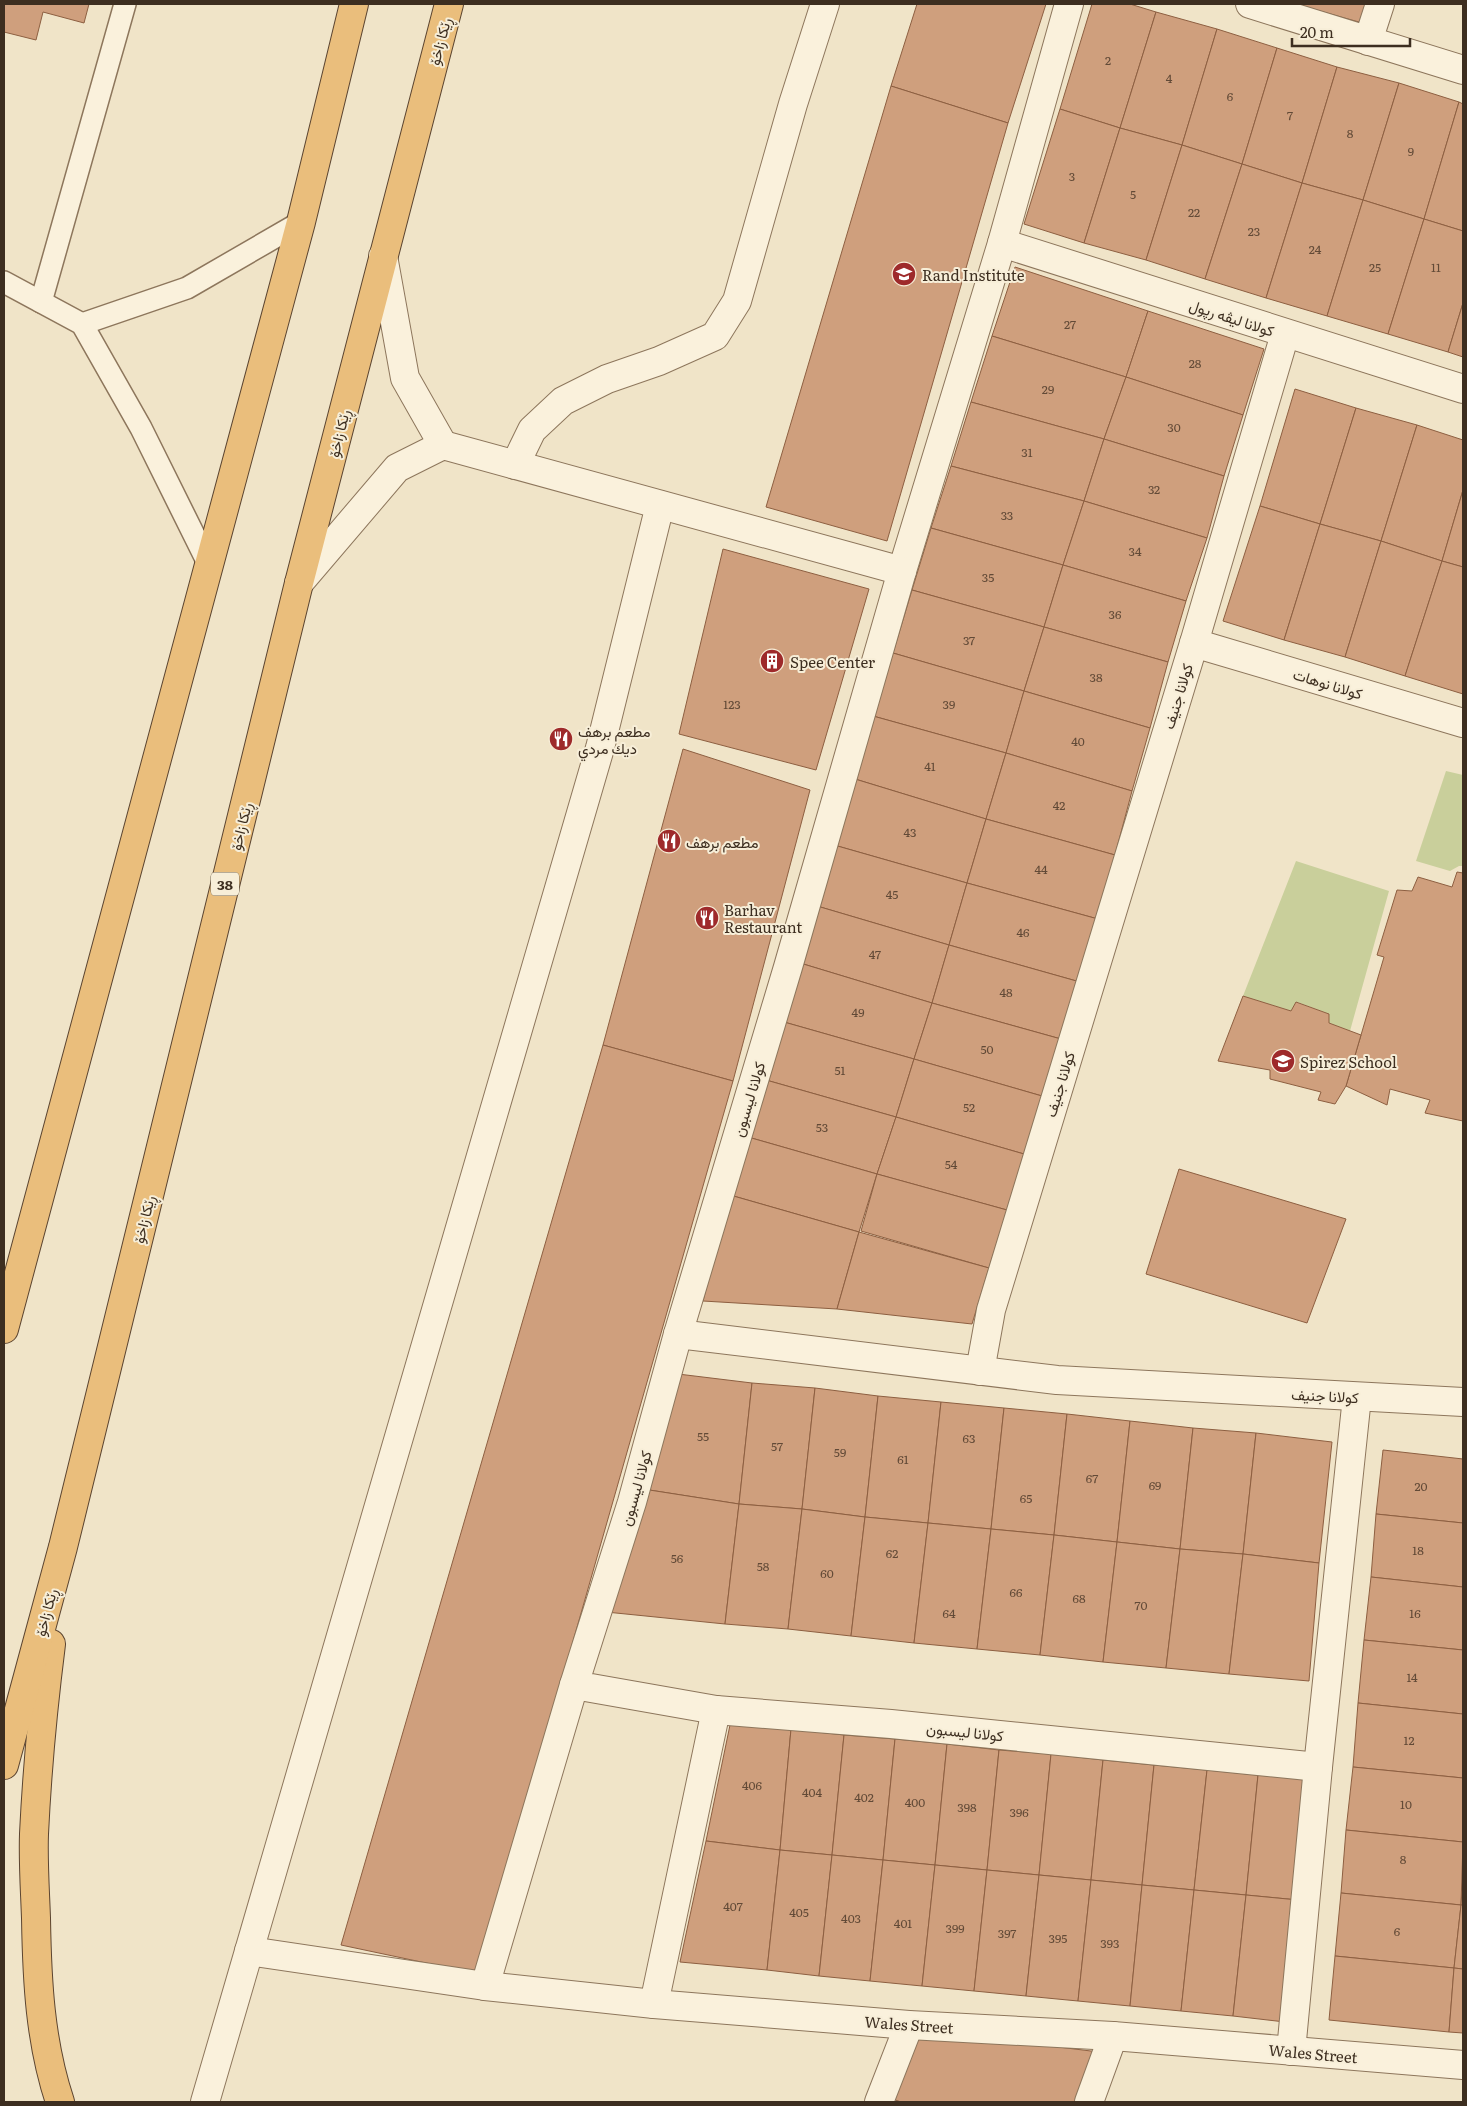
<svg xmlns="http://www.w3.org/2000/svg" width="1467" height="2106" font-family="Literata,Vazirmatn,serif">
<rect width="100%" height="100%" fill="#f0e4c8"/>
<!-- green -->
<g fill="#c9cf9b">
<polygon points="1446,771 1463,775 1463,866 1459,866 1450,871 1416,861"/>
<polygon points="1296,861 1389,891 1350,1031 1329,1023 1329,1014 1297,1002 1291,1011 1243,996"/>
</g>
<!-- building -->
<g fill="#cf9f7d" stroke="#8d5f41">
<polygon points="4,4 89,4 84,23 43,12 36,40 4,32"/>
<polygon points="917,4 1046,4 1008,123 891,86"/>
<polygon points="1092,4 1130,4 1156,12 1120,128 1060,109"/>
<polygon points="1295,4 1372,4 1366,24"/>
<polygon points="1156,12 1217,29 1182,145 1120,128"/>
<polygon points="1217,29 1277,48 1242,164 1182,145"/>
<polygon points="1277,48 1337,67 1302,183 1242,164"/>
<polygon points="1337,67 1399,83 1363,200 1302,183"/>
<polygon points="1399,83 1459,102 1424,219 1363,200"/>
<polygon points="891,86 1008,123 887,541 766,507"/>
<polygon points="1459,102 1463,104 1463,231 1424,219"/>
<polygon points="1060,109 1120,128 1084,243 1024,224"/>
<polygon points="1120,128 1182,145 1146,260 1084,243"/>
<polygon points="1182,145 1242,164 1205,279 1146,260"/>
<polygon points="1242,164 1302,183 1266,298 1205,279"/>
<polygon points="1302,183 1363,200 1327,316 1266,298"/>
<polygon points="1363,200 1424,219 1388,334 1327,316"/>
<polygon points="1424,219 1463,231 1463,303 1448,352 1388,334"/>
<polygon points="1015,267 1148,311 1126,377 992,336"/>
<polygon points="1463,303 1463,357 1448,352"/>
<polygon points="1148,311 1264,349 1243,415 1126,377"/>
<polygon points="992,336 1126,377 1104,439 971,402"/>
<polygon points="1126,377 1243,415 1224,476 1104,439"/>
<polygon points="1295,389 1356,408 1320,524 1260,506"/>
<polygon points="971,402 1104,439 1084,501 951,466"/>
<polygon points="1356,408 1417,425 1381,541 1320,524"/>
<polygon points="1417,425 1463,440 1463,490 1442,561 1381,541"/>
<polygon points="1104,439 1224,476 1207,538 1084,501"/>
<polygon points="951,466 1084,501 1063,565 931,528"/>
<polygon points="1463,490 1463,567 1442,561"/>
<polygon points="1084,501 1207,538 1186,601 1063,565"/>
<polygon points="1260,506 1320,524 1284,640 1223,621"/>
<polygon points="1320,524 1381,541 1345,657 1284,640"/>
<polygon points="931,528 1063,565 1044,627 912,590"/>
<polygon points="1381,541 1442,561 1405,676 1345,657"/>
<polygon points="723,549 869,589 816,770 679,734"/>
<polygon points="1442,561 1463,567 1463,694 1405,676"/>
<polygon points="1063,565 1186,601 1168,662 1044,627"/>
<polygon points="912,590 1044,627 1024,691 893,653"/>
<polygon points="1044,627 1168,662 1150,728 1024,691"/>
<polygon points="893,653 1024,691 1006,753 873,716"/>
<polygon points="1024,691 1150,728 1132,791 1006,753"/>
<polygon points="873,716 1006,753 986,819 855,779"/>
<polygon points="683,749 810,790 733,1081 603,1045"/>
<polygon points="1006,753 1132,791 1115,855 986,819"/>
<polygon points="855,779 986,819 967,883 834,845"/>
<polygon points="986,819 1115,855 1098,919 967,883"/>
<polygon points="834,845 967,883 949,945 817,906"/>
<polygon points="1457,872 1463,873 1463,1121 1425,1113 1430,1100 1390,1089 1387,1105 1346,1086 1384,957 1377,955 1397,890 1412,891 1418,877 1452,887"/>
<polygon points="967,883 1098,919 1080,982 949,945"/>
<polygon points="817,906 949,945 932,1003 800,963"/>
<polygon points="949,945 1080,982 1061,1039 932,1003"/>
<polygon points="800,963 932,1003 914,1059 784,1022"/>
<polygon points="1243,996 1291,1011 1296,1002 1329,1014 1329,1023 1361,1035 1346,1086 1335,1104 1318,1100 1321,1092 1270,1079 1270,1070 1218,1061"/>
<polygon points="932,1003 1061,1039 1042,1096 914,1059"/>
<polygon points="784,1022 914,1059 896,1117 766,1080"/>
<polygon points="603,1045 733,1081 478,1974 341,1945"/>
<polygon points="914,1059 1042,1096 1024,1154 896,1117"/>
<polygon points="766,1080 896,1117 877,1174 748,1137"/>
<polygon points="896,1117 1024,1154 1007,1210 877,1174"/>
<polygon points="748,1137 877,1174 859,1232 730,1195"/>
<polygon points="1179,1169 1346,1219 1307,1323 1146,1274"/>
<polygon points="877,1174 1007,1210 989,1268 861,1231"/>
<polygon points="730,1195 859,1232 837,1309 703,1301"/>
<polygon points="859,1232 989,1268 972,1324 837,1309"/>
<polygon points="678,1374 752,1383 739,1504 643,1489"/>
<polygon points="752,1383 815,1388 802,1509 739,1504"/>
<polygon points="815,1388 878,1396 865,1517 802,1509"/>
<polygon points="878,1396 941,1402 928,1523 865,1517"/>
<polygon points="941,1402 1004,1408 991,1529 928,1523"/>
<polygon points="1004,1408 1067,1414 1054,1535 991,1529"/>
<polygon points="1067,1414 1130,1421 1117,1542 1054,1535"/>
<polygon points="1130,1421 1193,1428 1180,1549 1117,1542"/>
<polygon points="1193,1428 1256,1433 1243,1554 1180,1549"/>
<polygon points="1256,1433 1332,1442 1319,1563 1243,1554"/>
<polygon points="1383,1450 1463,1459 1463,1523 1376,1514"/>
<polygon points="643,1489 739,1504 725,1624 606,1612"/>
<polygon points="739,1504 802,1509 788,1629 725,1624"/>
<polygon points="802,1509 865,1517 851,1636 788,1629"/>
<polygon points="1376,1514 1463,1523 1463,1587 1371,1577"/>
<polygon points="865,1517 928,1523 914,1643 851,1636"/>
<polygon points="928,1523 991,1529 977,1649 914,1643"/>
<polygon points="991,1529 1054,1535 1040,1655 977,1649"/>
<polygon points="1054,1535 1117,1542 1103,1662 1040,1655"/>
<polygon points="1117,1542 1180,1549 1166,1668 1103,1662"/>
<polygon points="1180,1549 1243,1554 1229,1674 1166,1668"/>
<polygon points="1243,1554 1319,1563 1309,1681 1229,1674"/>
<polygon points="1371,1577 1463,1587 1463,1650 1364,1640"/>
<polygon points="1364,1640 1463,1650 1463,1714 1358,1703"/>
<polygon points="1358,1703 1463,1714 1463,1778 1353,1767"/>
<polygon points="730,1725 791,1729 780,1850 706,1841"/>
<polygon points="791,1729 844,1735 832,1855 780,1850"/>
<polygon points="844,1735 895,1739 883,1860 832,1855"/>
<polygon points="895,1739 947,1744 935,1865 883,1860"/>
<polygon points="947,1744 999,1750 987,1870 935,1865"/>
<polygon points="999,1750 1051,1754 1039,1875 987,1870"/>
<polygon points="1051,1754 1103,1760 1091,1880 1039,1875"/>
<polygon points="1103,1760 1154,1765 1142,1885 1091,1880"/>
<polygon points="1154,1765 1207,1770 1194,1890 1142,1885"/>
<polygon points="1353,1767 1463,1778 1463,1842 1346,1830"/>
<polygon points="1207,1770 1258,1775 1246,1895 1194,1890"/>
<polygon points="1258,1775 1310,1780 1298,1900 1246,1895"/>
<polygon points="1346,1830 1463,1842 1461,1905 1341,1893"/>
<polygon points="706,1841 780,1850 767,1970 680,1962"/>
<polygon points="780,1850 832,1855 819,1976 767,1970"/>
<polygon points="832,1855 883,1860 870,1981 819,1976"/>
<polygon points="883,1860 935,1865 922,1986 870,1981"/>
<polygon points="935,1865 987,1870 974,1991 922,1986"/>
<polygon points="987,1870 1039,1875 1026,1996 974,1991"/>
<polygon points="1039,1875 1091,1880 1078,2001 1026,1996"/>
<polygon points="1463,1876 1463,1905 1461,1905"/>
<polygon points="1091,1880 1142,1885 1130,2006 1078,2001"/>
<polygon points="1142,1885 1194,1890 1181,2011 1130,2006"/>
<polygon points="1194,1890 1246,1895 1233,2016 1181,2011"/>
<polygon points="1341,1893 1461,1905 1454,1968 1335,1956"/>
<polygon points="1246,1895 1298,1900 1285,2022 1233,2016"/>
<polygon points="1461,1905 1463,1905 1463,1969 1454,1968"/>
<polygon points="1335,1956 1454,1968 1449,2032 1329,2020"/>
<polygon points="1454,1968 1463,1969 1463,2033 1449,2032"/>
<polygon points="912,2029 1099,2052 1082,2102 901,2102 887,2097"/>
</g>
<g fill="none" stroke-linecap="round" stroke-linejoin="round">
<!-- service casing -->
<g stroke="#8d765c" stroke-width="24">
<g id="service">
<polyline points="4,282 82,324 141,428 209,565"/>
<polyline points="41,302 125,4"/>
<polyline points="82,324 187,288 301,222"/>
</g>
</g>
<!-- minor casing -->
<g stroke="#8d765c" stroke-width="30">
<g id="minor">
<polyline points="1069,4 1002,243 902,571 788,967 678,1334 632,1502 574,1685 716,1710 891,1724 1318,1767"/>
<polyline points="1250,4 1463,70"/>
<polyline points="1368,41 1380,4"/>
<polyline points="1002,243 1463,389"/>
<polyline points="383,256 405,378 443,445"/>
<polyline points="515,465 532,430 563,401 607,379 659,361 715,336 737,301 793,104 825,4"/>
<polyline points="299,583 397,468 443,445 902,571"/>
<polyline points="1194,643 1463,723"/>
<polyline points="678,1334 1057,1380 1463,1402"/>
<polyline points="980,1371 991,1310 1194,643 1285,334"/>
<polyline points="249,1951 485,1986 654,2004 909,2025 1113,2036 1463,2065"/>
<polyline points="485,1986 574,1685"/>
<polyline points="654,2004 716,1710"/>
<polyline points="1291,2051 1318,1767 1357,1397"/>
<polyline points="205,2102 600,748 660,505"/>
<polyline points="879,2102 909,2025"/>
<polyline points="1089,2102 1113,2036"/>
</g>
</g>
<!-- trunk casing -->
<g stroke="#5b4430" stroke-width="30">
<g id="trunk">
<polyline points="4,1329 301,222 354,4"/>
<path d="M51 1644C43 1707 37 1771 34 1834 33 1862 35 1890 36 1918 37 1981 40 2042 60 2102"/>
<polyline points="4,1765 63,1547 299,583 449,4"/>
</g>
</g>
<!-- service -->
<use href="#service" stroke="#faf1dc" stroke-width="21"/>
<!-- minor -->
<use href="#minor" stroke="#faf1dc" stroke-width="28"/>
<!-- trunk -->
<use href="#trunk" stroke="#eabe7c" stroke-width="28"/>
</g>
<!-- icons -->
<defs>
<g id="university-disc" transform="scale(1.25)"><circle r="9.5" fill="#9e2a2b" stroke="#f7eed8"/><path d="M0-5L7-2L0 1L-7-2ZM-4 1L0 2.5L4 1V4Q0 6-4 4Z" fill="#fff"/></g>
<g id="building-disc" transform="scale(1.25)"><circle r="9.5" fill="#9e2a2b" stroke="#f7eed8"/><path d="M-4-6H4V6H1V3H-1V6H-4ZM-2.5-4.3h1.7v1.8h-1.7ZM.8-4.3h1.7v1.8H.8ZM-2.5-1h1.7V.8h-1.7ZM.8-1h1.7V.8H.8Z" fill="#fff"/></g>
<g id="restaurant-disc" transform="scale(1.25)"><circle r="9.5" fill="#9e2a2b" stroke="#f7eed8"/><path d="M-5-6h1v4h1v-4h1v4h1v-4h1v5L-1.5 .5V6h-2V.5L-5-1ZM5-6V6H3V1.5H1.5Q1.5-4 5-6Z" fill="#fff"/></g>
<g id="school-disc" transform="scale(1.25)"><circle r="9.5" fill="#9e2a2b" stroke="#f7eed8"/><path d="M0-5L7-2L0 1L-7-2ZM-4 1L0 2.5L4 1V4Q0 6-4 4Z" fill="#fff"/></g>
</defs>
<g fill-rule="evenodd">
<use href="#university-disc" x="904" y="274"/>
<use href="#building-disc" x="772" y="661"/>
<use href="#restaurant-disc" x="561" y="739"/>
<use href="#restaurant-disc" x="669" y="841"/>
<use href="#restaurant-disc" x="707" y="918"/>
<use href="#school-disc" x="1283" y="1061"/>
</g>
<g text-anchor="middle" dominant-baseline="central" stroke-width="4" stroke-linejoin="round" paint-order="stroke">
<!-- number labels -->
<g font-size="12" fill="#624a37">
<text x="1108" y="60">2</text>
<text x="1169" y="78">4</text>
<text x="1230" y="96">6</text>
<text x="1290" y="115">7</text>
<text x="1350" y="133">8</text>
<text x="1411" y="151">9</text>
<text x="1072" y="176">3</text>
<text x="1133" y="194">5</text>
<text x="1194" y="212">22</text>
<text x="1254" y="231">23</text>
<text x="1315" y="249">24</text>
<text x="1375" y="267">25</text>
<text x="1436" y="267">11</text>
<text x="1070" y="324">27</text>
<text x="1195" y="363">28</text>
<text x="1048" y="389">29</text>
<text x="1174" y="427">30</text>
<text x="1027" y="452">31</text>
<text x="1154" y="489">32</text>
<text x="1007" y="515">33</text>
<text x="1135" y="551">34</text>
<text x="988" y="577">35</text>
<text x="1115" y="614">36</text>
<text x="969" y="640">37</text>
<text x="1096" y="677">38</text>
<text x="732" y="704">123</text>
<text x="949" y="704">39</text>
<text x="1078" y="741">40</text>
<text x="930" y="766">41</text>
<text x="1059" y="805">42</text>
<text x="910" y="832">43</text>
<text x="1041" y="869">44</text>
<text x="892" y="894">45</text>
<text x="1023" y="932">46</text>
<text x="875" y="954">47</text>
<text x="1006" y="992">48</text>
<text x="858" y="1012">49</text>
<text x="987" y="1049">50</text>
<text x="840" y="1070">51</text>
<text x="969" y="1107">52</text>
<text x="822" y="1127">53</text>
<text x="951" y="1164">54</text>
<text x="703" y="1436">55</text>
<text x="969" y="1438">63</text>
<text x="777" y="1446">57</text>
<text x="840" y="1452">59</text>
<text x="903" y="1459">61</text>
<text x="1092" y="1478">67</text>
<text x="1155" y="1485">69</text>
<text x="1421" y="1486">20</text>
<text x="1026" y="1498">65</text>
<text x="1418" y="1550">18</text>
<text x="892" y="1553">62</text>
<text x="677" y="1558">56</text>
<text x="763" y="1566">58</text>
<text x="827" y="1573">60</text>
<text x="1016" y="1592">66</text>
<text x="1079" y="1598">68</text>
<text x="1141" y="1605">70</text>
<text x="949" y="1613">64</text>
<text x="1415" y="1613">16</text>
<text x="1412" y="1677">14</text>
<text x="1409" y="1740">12</text>
<text x="752" y="1785">406</text>
<text x="812" y="1792">404</text>
<text x="864" y="1797">402</text>
<text x="915" y="1802">400</text>
<text x="1406" y="1804">10</text>
<text x="967" y="1807">398</text>
<text x="1019" y="1812">396</text>
<text x="1403" y="1859">8</text>
<text x="733" y="1906">407</text>
<text x="799" y="1912">405</text>
<text x="851" y="1918">403</text>
<text x="903" y="1923">401</text>
<text x="955" y="1928">399</text>
<text x="1397" y="1931">6</text>
<text x="1007" y="1933">397</text>
<text x="1058" y="1938">395</text>
<text x="1110" y="1943">393</text>
</g>
<!-- shield labels -->
<rect fill="#f7eed8" stroke="#756857" stroke-width="1" x="211" y="872.5" width="28" height="23" rx="4"/>
<g font-size="14" font-weight="bold" fill="#3d2e20">
<text x="225" y="884">38</text>
</g>
<!-- street labels -->
<g font-size="15" fill="#3d2e20" stroke="#f7eed8">
<text transform="translate(439 41) rotate(-75)">ڕێکا زاخۆ</text>
<text transform="translate(1232 317) rotate(18)">كولانا ليڤه رپول</text>
<text transform="translate(338 433) rotate(-76)">ڕێکا زاخۆ</text>
<text transform="translate(1328 683) rotate(17)">كولانا نوهات</text>
<text transform="translate(1177 696) rotate(-73)">كولانا جنيف</text>
<text transform="translate(240 826) rotate(-76)">ڕێکا زاخۆ</text>
<text transform="translate(1059 1084) rotate(-73)">كولانا جنيف</text>
<text transform="translate(748 1099) rotate(-73)">كولانا ليسبون</text>
<text transform="translate(143 1219) rotate(-76)">ڕێکا زاخۆ</text>
<text transform="translate(1325 1395) rotate(3)">كولانا جنيف</text>
<text transform="translate(635 1488) rotate(-74)">كولانا ليسبون</text>
<text transform="translate(45 1612) rotate(-75)">ڕێکا زاخۆ</text>
<text transform="translate(965 1731) rotate(6)">كولانا ليسبون</text>
<text transform="translate(909 2024) rotate(4)">Wales Street</text>
<text transform="translate(1313 2053) rotate(5)">Wales Street</text>
</g>
<!-- poi labels -->
<g font-size="15" fill="#3d2e20" stroke="#f7eed8" text-anchor="start">
<text x="922" y="274">Rand Institute</text>
<text x="790" y="661">Spee Center</text>
<text x="578" y="730">مطعم برهف<tspan x="578" dy="17">ديك مردي</tspan></text>
<text x="686" y="841">مطعم برهف</text>
<text x="724" y="909">Barhav<tspan x="724" dy="17">Restaurant</tspan></text>
<text x="1300" y="1061">Spirez School</text>
</g>
</g>
<!-- border -->
<rect width="1467" height="2106" fill="none" stroke="#3d2e20" stroke-width="10"/>
<!-- scale -->
<path d="M1292 38v8h118v-8" fill="none" stroke="#3d2e20" stroke-width="2.5"/>
<text x="1300" y="38" font-size="15" fill="#3d2e20" stroke="#f7eed8" stroke-width="4" paint-order="stroke">20 m</text>
</svg>
